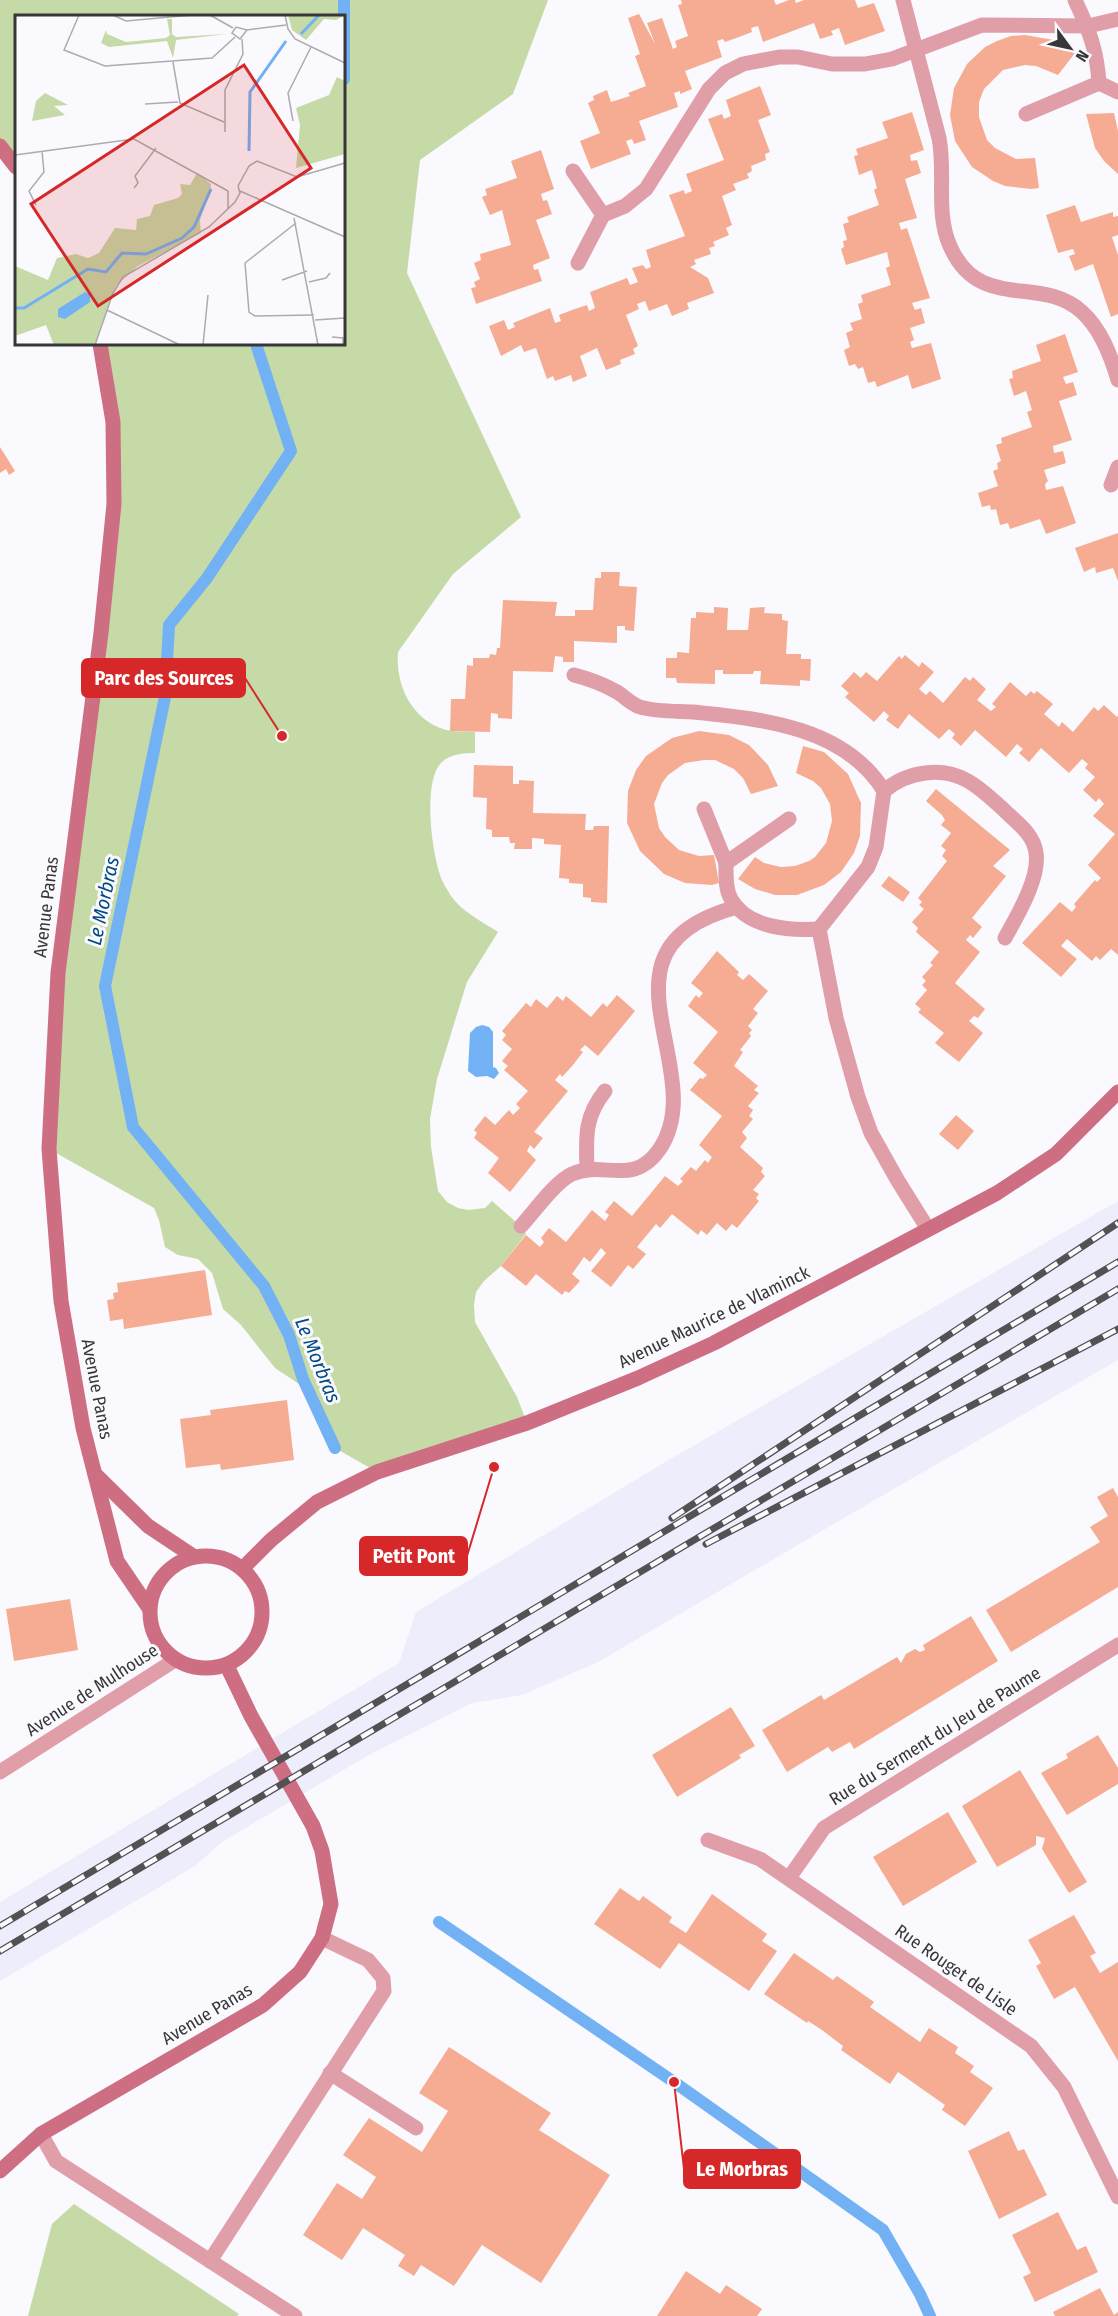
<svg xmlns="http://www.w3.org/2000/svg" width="1118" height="2316" font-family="'Fira Sans Condensed',sans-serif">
<rect width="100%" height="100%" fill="#faf9fe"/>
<!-- built -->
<polygon fill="#eeedfb" points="1118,1201 1118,1360 885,1494 598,1662 522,1695 472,1703 367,1756 222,1842 195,1866 0,1981 0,1902 399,1663 416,1612 667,1461"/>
<!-- green -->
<g fill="#c5daa7">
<path d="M0 0H548L513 94 420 160 407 273 521 517 453 574 398 652C395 687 414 725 452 731 459 732 468 731 475 732V753C464 753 449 754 441 763 422 783 432 856 442 880 444 885 448 891 451 896 462 912 483 922 498 932L467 982 437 1079 430 1119 431 1147 438 1191 447 1202 458 1208 468 1210 485 1208 492 1201 523 1228 526 1234 501 1266 484 1281 476 1292 474 1305 475 1322 517 1397 527 1423 377 1472 335 1448 308 1390 275 1368 241 1325 223 1309 212 1273 198 1259 178 1255 165 1247 159 1220 154 1208 49 1149 53 1047 114 504 100 344H344V16H16V167L0 146Z"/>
<polygon points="74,2204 239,2314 237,2316 28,2316 52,2224"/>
</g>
<!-- water -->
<polygon fill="#71b1f4" points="482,1025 489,1027 493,1032 493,1067 496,1068 499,1073 494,1079 487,1076 476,1077 468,1071 470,1033 476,1027"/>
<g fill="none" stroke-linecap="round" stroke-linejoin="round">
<!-- stream -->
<g stroke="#71b1f4" stroke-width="12">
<polyline points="344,79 344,0"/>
<polyline points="256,344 291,451 207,578 169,625 165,697 105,986 133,1127 264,1286 289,1335 303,1379 335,1448"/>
<polyline points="439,1922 674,2082 883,2230 920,2294 930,2316"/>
</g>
</g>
<!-- building -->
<g fill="#f6ac93">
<polygon points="681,0 774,0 776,5 789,0 795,0 796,3 804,0 855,0 858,8 874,3 885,31 845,45 839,28 831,31 833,35 820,39 814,23 763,42 758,26 751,28 752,32 739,37 725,42 723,39 717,41 722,57 685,71 692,89 680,94 680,91 674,93 678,107 639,121 646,140 634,144 632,139 626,141 631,154 591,169 580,141 600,133 588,103 594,100 593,96 607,90 611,102 630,96 628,93 646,86 635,56 640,54 628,18 639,14 655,44 647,23 662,18 673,49 677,47 675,41 688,36 678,5 682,4"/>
<polygon points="1025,35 1054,40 1075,53 1058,75 1036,66 1025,65 1003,70 984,89 979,102 979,117 987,140 995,148 1016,159 1035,158 1039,188 1031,189 1005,186 993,181 972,167 955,141 950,115 954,88 967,64 985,47 997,41 1011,36"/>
<polygon points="760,86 771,115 758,120 770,152 765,154 766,160 751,166 752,171 747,174 749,178 733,184 736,190 722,196 732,225 726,228 729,235 713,242 715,246 709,248 711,254 694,260 696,264 690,267 708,278 714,293 687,303 689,309 672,316 667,304 649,311 645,301 637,304 639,309 626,315 638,346 633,349 635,354 620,360 621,364 606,370 597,348 580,356 587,376 573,382 571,375 555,381 553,376 547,379 536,348 524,352 521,345 501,356 489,326 504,320 508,330 515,327 513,323 550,308 555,323 561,321 559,315 572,310 587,305 589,311 595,308 590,292 627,278 630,285 638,282 632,268 643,265 646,269 651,267 646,250 685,236 669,195 684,190 685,194 692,191 686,174 724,160 708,119 722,114 724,119 731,116 726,100"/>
<polygon points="912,112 924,150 910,155 911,161 917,160 921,173 905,179 917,218 899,223 901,230 907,228 930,298 912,303 915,310 921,308 925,323 910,328 914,340 910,342 912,348 931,343 941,379 912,389 908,375 877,387 875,381 868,383 863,367 858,369 855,364 849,366 844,350 850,347 846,333 853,330 850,323 862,319 858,304 863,302 861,295 891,285 886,268 890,266 887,252 846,265 841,249 844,247 843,241 847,240 843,224 849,222 847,217 879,205 874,190 877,188 872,170 859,175 854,156 858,155 856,149 888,138 882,122"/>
<polygon points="1114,113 1118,131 1118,174 1104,161 1095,148 1086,114"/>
<polygon points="541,150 554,189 541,194 543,201 547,200 552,214 536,220 550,258 533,265 534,270 538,269 542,281 476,304 471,288 476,287 474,282 480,279 474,263 481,260 480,254 511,245 502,210 490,215 482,197 487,195 485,189 517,178 511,161"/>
<polygon points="1075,205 1081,222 1113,212 1113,217 1118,216 1118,235 1112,237 1118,255 1118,314 1111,317 1093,264 1075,271 1069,256 1075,254 1073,249 1058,253 1046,215"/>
<polygon points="1065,334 1078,372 1063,377 1066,384 1073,382 1077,395 1059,401 1072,440 1053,446 1054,453 1063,451 1066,463 1044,470 1048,481 1045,484 1046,490 1063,486 1076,523 1046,534 1040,519 1010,529 1008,523 1000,525 996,509 991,510 990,505 982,507 978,493 998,486 993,471 998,469 997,463 1001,461 996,445 1002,443 1001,438 1032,427 1027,412 1032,410 1026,391 1014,396 1009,379 1013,378 1012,371 1041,361 1036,345"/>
<polygon points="0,447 15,471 9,475 6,469 0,473"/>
<polygon points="1118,533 1118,581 1113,568 1096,573 1095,567 1084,572 1075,548"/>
<polygon points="601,572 620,572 619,586 637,587 634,631 625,630 625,626 617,626 617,643 574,641 574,662 563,662 563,657 555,656 553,672 513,671 512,719 498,718 498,714 491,713 490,732 450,731 451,699 465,699 467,665 473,666 473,658 489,658 490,654 496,655 497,648 500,648 503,600 557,602 555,616 575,616 575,610 593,610 595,578 601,578"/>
<polygon points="714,607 728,608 727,630 748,630 750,608 765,607 764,613 782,614 782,620 788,621 786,654 801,654 801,659 811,659 810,681 800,680 800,686 760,684 761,671 754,671 753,674 723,674 723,670 715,670 715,684 677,683 676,678 666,678 666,658 677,658 677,652 689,653 691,618 696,618 696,612 714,613"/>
<polygon points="905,655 919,667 922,662 934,672 919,689 926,695 930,691 943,703 965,677 970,681 973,677 986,689 977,700 991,711 996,707 992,704 1010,682 1026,696 1031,691 1034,694 1037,691 1053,704 1044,714 1059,727 1062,722 1073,732 1094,707 1098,711 1104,705 1117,717 1118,715 1118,955 1111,949 1100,960 1096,956 1092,961 1067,939 1061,946 1077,959 1061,977 1022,943 1060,902 1072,912 1076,907 1074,904 1095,880 1097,882 1101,878 1088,865 1115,834 1093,816 1104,804 1099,798 1096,802 1083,790 1095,777 1085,768 1088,764 1082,759 1069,773 1041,748 1029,762 1019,753 1023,749 1017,744 1006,757 975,730 961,746 952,738 955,734 949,729 939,739 909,714 898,729 886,720 889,716 884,711 874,722 845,697 849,693 841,686 854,672 861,678 866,672 877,681 899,656 902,659"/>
<polygon points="699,731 729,735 749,745 768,765 778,786 751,794 743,778 734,769 715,760 704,760 685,763 668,775 662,783 654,804 659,828 665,837 679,850 699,856 714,855 719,883 712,885 685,883 664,874 640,851 627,823 628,791 636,770 646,756 672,738"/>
<polygon points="803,746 824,752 848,774 861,803 860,836 854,853 841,872 824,885 797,895 775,895 755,889 738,879 755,857 764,863 781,867 795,866 809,861 815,857 826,843 832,821 830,804 821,788 813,781 796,773"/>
<polygon points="474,765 513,766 513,784 519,784 519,780 534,781 533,813 586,814 585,830 593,830 594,826 609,826 607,903 591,902 591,898 583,897 583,884 569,883 569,879 559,878 561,845 544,844 544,839 532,838 532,849 514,849 515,843 510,843 509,837 492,837 492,830 486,829 487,798 473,797"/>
<polygon points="936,789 1010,850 993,866 1006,876 972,918 982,927 973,938 970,935 966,940 980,952 955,983 985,1009 978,1018 974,1016 969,1021 983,1033 959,1062 935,1043 944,1033 918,1012 921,1009 915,1004 927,990 922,985 926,981 922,977 933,965 930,963 939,952 916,932 918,928 912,922 924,909 919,905 922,902 918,898 947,861 942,856 946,850 941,846 951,833 941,825 945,820 942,815 926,801"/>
<polygon points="889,876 910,892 903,902 881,886"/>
<polygon points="717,951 739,972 737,975 743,980 749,974 768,991 753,1009 758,1013 748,1026 752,1030 749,1033 751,1036 740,1050 743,1052 734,1066 758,1086 754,1090 759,1093 748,1106 753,1110 749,1116 753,1119 742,1132 747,1138 740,1147 763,1168 761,1172 765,1176 753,1190 759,1194 756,1198 759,1201 737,1228 732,1224 726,1231 717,1223 707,1235 701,1230 698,1235 672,1214 660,1228 656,1224 637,1247 646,1254 633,1269 628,1265 611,1287 591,1271 606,1253 601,1248 590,1262 584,1257 572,1274 580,1281 569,1293 565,1291 562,1295 536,1274 526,1286 501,1266 526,1235 540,1247 544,1242 541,1238 549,1228 566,1242 592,1210 605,1221 609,1215 605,1212 614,1201 632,1216 665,1176 678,1186 683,1181 680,1179 691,1167 696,1171 705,1160 708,1163 712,1157 699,1145 722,1116 690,1090 700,1078 703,1079 707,1075 693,1063 718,1032 688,1006 696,995 699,998 703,993 691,983"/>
<polygon points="617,995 635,1011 598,1056 585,1045 580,1050 583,1052 573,1065 562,1077 560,1074 555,1080 568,1091 534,1132 543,1138 534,1149 530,1145 527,1151 536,1160 510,1192 488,1173 499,1158 474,1138 477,1133 474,1130 485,1116 495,1125 509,1110 513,1115 520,1108 516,1104 528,1091 504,1070 508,1066 502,1061 512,1049 502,1040 506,1035 502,1031 526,1003 531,1007 536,999 547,1008 557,996 563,1001 566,996 591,1017 603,1003 607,1007"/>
<polygon points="956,1115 974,1131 958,1150 939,1134"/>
<polygon points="205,1270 212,1315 124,1329 123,1319 110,1321 107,1300 114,1299 113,1293 118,1292 117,1283"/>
<polygon points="287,1400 294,1460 221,1470 220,1464 186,1468 180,1419 211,1415 210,1410"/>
<polygon points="1113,1488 1118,1497 1118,1587 1011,1652 986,1610 1100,1542 1090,1527 1108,1516 1097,1497"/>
<polygon points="70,1599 78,1650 14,1661 6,1609"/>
<polygon points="971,1616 998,1661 854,1749 850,1742 832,1752 828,1747 787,1772 762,1730 821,1695 824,1700 897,1657 901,1663 906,1654 915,1649 920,1652 925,1650 923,1645"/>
<polygon points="731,1707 755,1746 739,1755 741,1758 677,1797 652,1755"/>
<polygon points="1098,1735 1118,1768 1118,1784 1067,1815 1041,1773 1068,1758 1066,1754"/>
<polygon points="1020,1770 1087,1882 1069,1893 1042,1849 1045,1838 1036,1836 1036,1845 997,1867 962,1806"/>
<polygon points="948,1812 977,1862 903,1906 873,1857"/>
<polygon points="620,1888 639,1901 643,1896 672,1917 669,1922 686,1933 712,1894 767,1934 762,1941 777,1951 749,1991 679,1943 660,1969 594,1924"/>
<polygon points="1074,1915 1096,1953 1090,1956 1100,1973 1118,1962 1118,2061 1075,1987 1054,1999 1036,1966 1041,1963 1028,1940"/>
<polygon points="794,1953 833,1980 837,1976 874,2002 870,2007 920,2042 929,2028 958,2047 955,2053 974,2066 970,2072 993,2088 965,2126 942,2110 945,2105 898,2072 890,2084 841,2050 843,2046 822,2030 808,2021 807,2023 764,1994"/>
<polygon points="449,2047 551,2113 539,2130 610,2175 541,2283 482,2245 454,2286 421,2265 414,2276 398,2266 405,2255 363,2228 342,2260 303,2235 337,2183 362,2199 376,2177 343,2155 369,2118 422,2152 448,2111 419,2093"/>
<polygon points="1009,2131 1018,2151 1024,2149 1047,2195 999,2219 968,2151"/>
<polygon points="1058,2212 1077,2250 1086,2246 1098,2272 1035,2302 1023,2277 1031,2273 1012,2235"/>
<polygon points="686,2271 720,2294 726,2285 762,2309 757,2316 657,2316"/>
<polygon points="1100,2288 1114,2315 1118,2312 1118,2316 1055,2316 1053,2312"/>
</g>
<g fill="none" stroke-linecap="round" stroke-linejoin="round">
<!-- lane -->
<g stroke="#e09ea9" stroke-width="15">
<path d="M1075 0C1089 30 1097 50 1099 83"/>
<polyline points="1026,114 1099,83 1118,92"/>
<polyline points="704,809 726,863 789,819"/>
<polyline points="330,2073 416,2128"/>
<polyline points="41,2134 56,2161 295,2316"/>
<polyline points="210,2261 384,1991 383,1978 368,1960 322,1938"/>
</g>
<!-- street -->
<g stroke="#e09ea9" stroke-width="15">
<path d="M903 0 939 138C946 173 935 213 950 246 979 313 1041 274 1082 312 1101 329 1111 356 1118 380"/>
<polyline points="573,171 603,215 578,263"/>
<polyline points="603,215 625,206 646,189 709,89 725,73 743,64 779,57 798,57 832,64 865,64 892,59 982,25 1088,26 1118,19"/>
<polyline points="1111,485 1118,467"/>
<path d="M574 675C590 679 603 684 617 692 624 696 631 704 640 707 656 712 677 711 694 712 762 719 845 727 884 791L876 847 868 867 819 929"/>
<path d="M884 791C896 781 908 775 925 773 960 768 980 788 1004 810 1016 822 1034 834 1036 853 1040 878 1017 916 1005 938"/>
<path d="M726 863C726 874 725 889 731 899 747 928 790 931 819 929L836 1018 858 1097 871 1133 898 1181 928 1229"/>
<path d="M587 1169C586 1138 584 1117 605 1091"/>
<path d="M521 1226C534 1212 555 1182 572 1174 604 1160 633 1187 659 1150 714 1071 582 948 737 907"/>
<polyline points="0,1772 175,1660"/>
<polyline points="708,1840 760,1859 1031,2046 1064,2087 1118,2197"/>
<polyline points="789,1878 824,1828 1118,1645"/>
</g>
<!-- secondary -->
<g stroke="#cd6e83" stroke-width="15">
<polyline points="0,146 16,167"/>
<polyline points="100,344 113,422 114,504 101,633 58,973 49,1149 61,1301 83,1428 117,1561 149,1608"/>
<polyline points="95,1474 148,1526 193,1556"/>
<circle cx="206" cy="1612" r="56"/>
<polyline points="243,1568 271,1540 317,1502 377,1472 527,1423 638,1378 714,1343 997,1193 1056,1154 1118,1092"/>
<polyline points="0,2171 41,2134 263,2005 300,1972 322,1938 331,1904 322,1851 313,1826 251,1716 227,1666"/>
</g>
<!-- rail casing -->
<g stroke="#525154" stroke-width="7">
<g id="rail">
<polyline points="672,1518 1118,1223"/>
<polyline points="706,1544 1118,1329"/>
<polyline points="0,1926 1118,1262"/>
<polyline points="0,1951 1118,1289"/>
</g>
</g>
<!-- rail -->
<use href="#rail" stroke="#faf9fe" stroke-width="4.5" stroke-dasharray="14" stroke-linecap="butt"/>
</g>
<g text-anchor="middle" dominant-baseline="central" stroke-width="6" stroke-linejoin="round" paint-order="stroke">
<!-- street labels -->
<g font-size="18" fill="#373739" stroke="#faf9fe">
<text transform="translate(46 907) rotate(-83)">Avenue Panas</text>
<text transform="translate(714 1317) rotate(-26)">Avenue Maurice de Vlaminck</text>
<text transform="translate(97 1389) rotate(79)">Avenue Panas</text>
<text transform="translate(92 1690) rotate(-33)">Avenue de Mulhouse</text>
<text transform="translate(935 1736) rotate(-32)">Rue du Serment du Jeu de Paume</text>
<text transform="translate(956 1970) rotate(35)">Rue Rouget de Lisle</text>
<text transform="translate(207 2014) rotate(-31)">Avenue Panas</text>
</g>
<!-- water labels -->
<g font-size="20" font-style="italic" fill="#004985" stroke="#faf9fe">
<text transform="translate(103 901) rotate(-78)">Le Morbras</text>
<text transform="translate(318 1360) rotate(68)">Le Morbras</text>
</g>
</g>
<!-- overview -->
<g transform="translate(15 15)">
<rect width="330" height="330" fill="#faf9fe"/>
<path d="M273 0H330L321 5 309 4 291 25 277 15ZM152 4H157V19L161 22 212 19 161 25 158 43 152 26 94 32 86 28 91 15 92 19 111 27 151 23 155 20ZM322 62 330 66V139L281 153 285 110 281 93 314 80ZM30 78 53 90 39 91 50 100 17 106 21 86ZM182 158 196 169V174L185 205 186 218 123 251 101 271 80 330H39L31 310 0 321V251L33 265 42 243 61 239 73 243 84 238 100 213 121 215 122 204 135 201 139 190 163 183 167 179 165 169 175 170Z" fill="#c5daa7"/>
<path d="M70 277 75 280V287L50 304 43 302V294Z" fill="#71b1f4"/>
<path fill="none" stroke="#71b1f4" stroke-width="3" d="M286 19 304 0M234 136 235 77 271 26M0 293H9L73 254 91 257 107 238 131 239 167 223 179 212 196 174"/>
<path fill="none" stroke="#acabaf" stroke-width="1.5" d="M64 0 49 35 90 51 197 43 220 22M98 0 111 6 177 0M195 0 218 13M270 0 273 14 280 24 330 48M232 15 225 24 217 18 221 12 232 15 271 10M158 47 165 88 209 107M130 89 163 87M278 106 273 78 296 32M210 117V75L228 39 227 24M0 140 119 124 213 176M223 171 234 151 242 146 282 162 330 148M119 173 123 168 120 161 141 133M213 176V194M225 176 330 222M21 190 14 176 29 157 27 136M279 203 303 330M281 208 230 248 234 297 240 301 299 300M267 265 292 256M294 267 311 263 315 258M92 295 165 330M300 305 330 303M317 322 328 323V330M80 330 98 278 108 262 194 212 220 187 225 178 223 171M188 330 193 280"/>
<path fill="#d62828" fill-opacity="0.15" stroke="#d62828" stroke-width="3" d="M229 50 296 153 83 291 16 189Z"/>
<rect width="330" height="330" fill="none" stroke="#373739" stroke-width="3"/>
</g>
<!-- callouts -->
<path fill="none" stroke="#d62828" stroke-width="2" d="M282 736L245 678M494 1467L467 1556M674 2082L684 2169"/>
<g fill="#d62828" stroke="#faf9fe" stroke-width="2">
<circle cx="282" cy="736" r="6"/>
<circle cx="494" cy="1467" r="6"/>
<circle cx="674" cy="2082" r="6"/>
</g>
<g fill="#d62828" stroke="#d62828" stroke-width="2">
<rect x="82" y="659" width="163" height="38" rx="6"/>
<rect x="360" y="1537" width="107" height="38" rx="6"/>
<rect x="684" y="2150" width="116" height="38" rx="6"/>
</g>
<g font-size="20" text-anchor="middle" font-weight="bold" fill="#fff">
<text x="164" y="685">Parc des Sources</text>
<text x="414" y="1563">Petit Pont</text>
<text x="742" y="2176">Le Morbras</text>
</g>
<!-- north arrow -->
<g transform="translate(1070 48) rotate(123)" stroke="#faf9fe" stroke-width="4.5" paint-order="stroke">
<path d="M0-4.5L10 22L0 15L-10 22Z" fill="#373739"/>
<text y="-9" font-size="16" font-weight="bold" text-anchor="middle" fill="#373739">N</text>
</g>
</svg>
